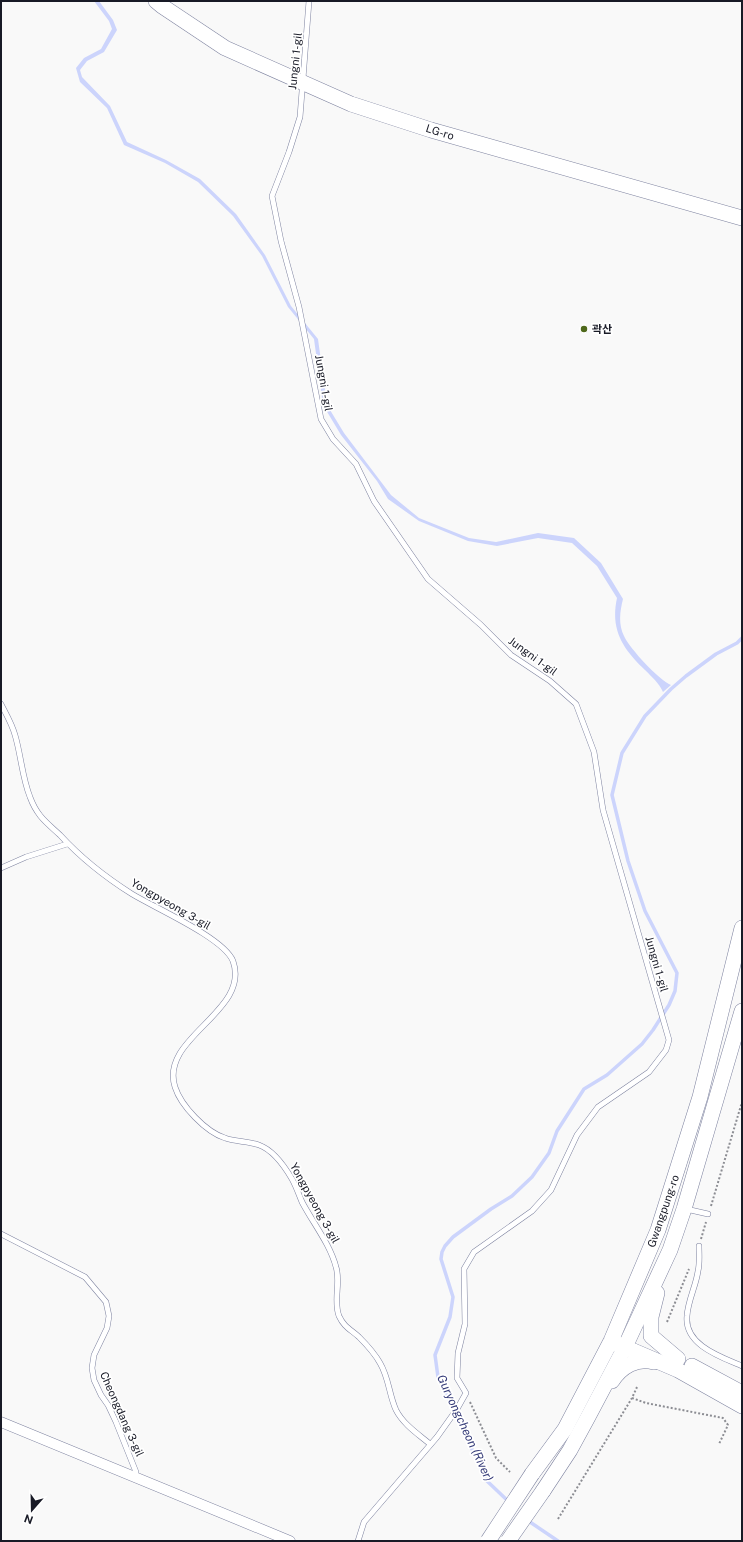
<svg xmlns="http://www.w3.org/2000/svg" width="743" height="1542" font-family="'Public Sans','Noto Sans KR',sans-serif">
<rect width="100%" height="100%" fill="#f9f9f9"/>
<!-- water -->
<path fill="#ccd4fc" d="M94 1H99L113 20 117 30 104 52 87 61 80 70 82 77 110 106 127 142 166 160 200 179 236 214 265 255 291 306 318 339 327 405 344 433 391 495 419 518 469 538 496 542 538 533 574 538 601 563 623 599C620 611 618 624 624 636 630 649 659 680 671 685L663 692C659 683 652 677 645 670 623 649 610 630 617 598L597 566 572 543 538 538 497 546 468 541 419 521 388 499 377 481 341 435 323 405 314 339 288 307 262 256 233 216 198 182 165 163 124 145 107 108 80 82 76 68 84 58 101 49 112 29 109 21Z"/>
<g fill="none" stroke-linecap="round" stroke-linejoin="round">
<!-- stream -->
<g stroke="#ccd4fc" stroke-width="3.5">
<polyline points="509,1502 487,1481 438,1377 435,1355 450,1317 453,1297 441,1259 442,1252 445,1246 453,1237 491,1209 512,1196 532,1177 549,1153 557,1131 584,1089 607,1075 642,1044 653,1030 669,1005 675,991 677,973 645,911 628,861 612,795 622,753 645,716 671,689 686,676 716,654 737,643 742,638"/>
<polyline points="527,1520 558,1541"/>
</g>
<!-- lane casing -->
<g stroke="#7d829f" stroke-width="6">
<g id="lane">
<polyline points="309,1 300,117 289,152 272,196 281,241 299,307 321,419 333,439 356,464 374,501 428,579 481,625 511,655 550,681 576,704 594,752 603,810 669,1040 666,1050 649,1072 598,1107 577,1135 551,1190 532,1211 474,1252 464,1269 465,1324 458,1353 457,1378 466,1393 457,1409 437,1437 364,1522 358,1541"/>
<path d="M1 704C6 714 12 724 15 735 21 755 22 777 30 797 37 816 46 822 60 835 81 858 105 877 132 894 155 908 224 938 233 961 251 1012 159 1037 175 1087 181 1106 206 1132 225 1138 236 1142 248 1141 259 1145 273 1150 285 1167 292 1179 296 1186 299 1195 302 1202 313 1223 330 1244 336 1267 341 1282 333 1301 339 1316 344 1327 350 1329 359 1337 366 1344 375 1354 380 1363 389 1378 389 1395 396 1410 403 1424 418 1434 430 1444"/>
<polyline points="1,868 26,857 67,844"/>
<polyline points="686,1209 708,1214"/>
<polyline points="1,1234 85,1277 106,1302 109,1316 107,1328 94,1355 92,1368 94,1380 101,1395 108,1405 116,1422 136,1472"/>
<path d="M699 1246C699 1254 700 1263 698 1271 696 1286 688 1300 687 1316 684 1345 721 1357 742 1366"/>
</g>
</g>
<!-- street casing -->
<g stroke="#7d829f" stroke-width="11">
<polyline id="street" points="1,1422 290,1541"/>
</g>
<!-- secondary casing -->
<g stroke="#7d829f" stroke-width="16">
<g id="secondary">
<polyline points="156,1 162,6 225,48 351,104 431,130 742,218"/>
<polyline points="657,1293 651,1317 651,1336 678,1359"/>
<polyline points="615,1343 678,1370 742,1406"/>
<polyline points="692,1366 742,1393"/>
<path d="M612 1381C621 1367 637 1357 654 1362"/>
<polyline points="532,1474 565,1429 611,1341 658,1230 700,1097 742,928"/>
<polyline points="543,1491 570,1450 588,1417 625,1347 670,1250 684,1209 742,1011"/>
</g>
</g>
<!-- path -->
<g stroke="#8c8d93" stroke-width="2" stroke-dasharray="2 2" stroke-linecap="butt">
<polyline points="711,1206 742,1102"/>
<polyline points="701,1239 706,1222"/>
<polyline points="667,1322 689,1269"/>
<polyline points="632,1398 646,1403 723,1418 728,1425 719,1444"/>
<polyline points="470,1402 496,1458 510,1472"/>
<polyline points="558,1519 632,1398 637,1387"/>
</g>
<!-- lane -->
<use href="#lane" stroke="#fff" stroke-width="5"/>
<!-- street -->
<use href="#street" stroke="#fff" stroke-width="10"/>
<!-- secondary -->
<use href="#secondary" stroke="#fff" stroke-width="15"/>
<!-- secondary-bridge casing -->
<g stroke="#7d829f" stroke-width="16" stroke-linecap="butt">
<g id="secondary-bridge">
<polyline points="488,1541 532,1474"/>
<polyline points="508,1541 543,1491"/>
</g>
</g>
<!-- secondary-bridge -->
<use href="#secondary-bridge" stroke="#fff" stroke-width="15"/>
</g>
<!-- markers -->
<circle fill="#4e681b" stroke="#fff" stroke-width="1.5" cx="584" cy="329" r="4"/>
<g text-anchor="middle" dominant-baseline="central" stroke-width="3.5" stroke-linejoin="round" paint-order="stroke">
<!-- street labels -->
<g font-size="11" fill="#181a26" stroke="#fff">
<text transform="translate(295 61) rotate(-84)">Jungni 1-gil</text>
<text transform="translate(440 132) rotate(17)">LG-ro</text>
<text transform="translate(324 383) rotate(80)">Jungni 1-gil</text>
<text transform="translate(533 656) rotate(36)">Jungni 1-gil</text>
<text transform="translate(171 904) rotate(30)">Yongpyeong 3-gil</text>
<text transform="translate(657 964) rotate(74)">Jungni 1-gil</text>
<text transform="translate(315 1203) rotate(61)">Yongpyeong 3-gil</text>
<text transform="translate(663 1211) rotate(-71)">Gwangpung-ro</text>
<text transform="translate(122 1414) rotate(66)">Cheongdang 3-gil</text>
</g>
<!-- poi labels -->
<g font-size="11" font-weight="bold" fill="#181a26" stroke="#fff" text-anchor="start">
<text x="592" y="329">곽산</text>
</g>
<!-- water labels -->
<g font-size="12" font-style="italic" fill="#383e7a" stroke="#fff">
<text transform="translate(465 1428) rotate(65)">Guryongcheon (River)</text>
</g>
</g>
<!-- border -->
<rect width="743" height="1542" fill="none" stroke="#181a26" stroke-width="4"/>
<!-- north arrow -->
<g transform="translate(32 1510) rotate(200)" stroke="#ffffff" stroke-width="3" paint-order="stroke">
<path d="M0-3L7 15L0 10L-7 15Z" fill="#181a26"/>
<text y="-6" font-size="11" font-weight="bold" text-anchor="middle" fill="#181a26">N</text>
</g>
</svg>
